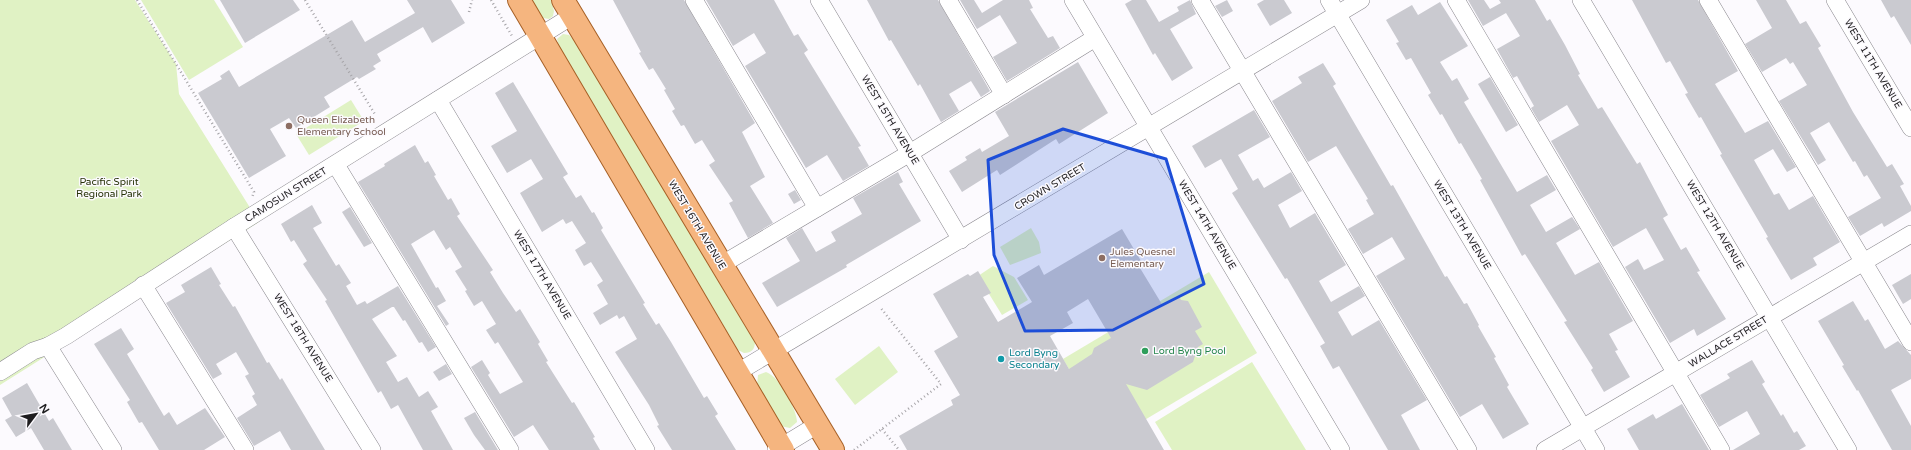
<svg xmlns="http://www.w3.org/2000/svg" width="1911" height="450" font-family="'Varela Round',sans-serif">
<rect width="100%" height="100%" fill="#fcfafe"/>
<!-- green -->
<g fill="#e0f2c4">
<polygon points="0,0 135,0 176,64 179,94 259,222 0,385"/>
<polygon points="141,0 214,0 243,47 189,80"/>
<polygon points="531,0 551,0 554,11 553,16 549,19 543,18"/>
<path d="M563 34 569 35 577 43 755 341C755 349 752 353 744 353L738 350 559 46 557 39Z"/>
<polygon points="351,100 364,121 309,155 296,134"/>
<polygon points="1031,228 1039,242 1041,253 1010,265 1000,247"/>
<polygon points="993,266 1014,277 1028,300 1002,315 978,276"/>
<polygon points="1209,272 1257,353 1111,440 1063,359"/>
<polygon points="879,346 898,372 855,405 835,379"/>
<polygon points="1252,362 1306,450 1172,450 1155,422"/>
<path d="M766 372C780 377 796 408 797 422L790 428 780 426 757 386 758 375Z"/>
</g>
<!-- building -->
<g fill="#cacad0" fill-rule="evenodd">
<polygon points="220,0 293,0 300,10 245,43"/>
<polygon points="407,0 451,0 465,23 432,43 423,27 377,54 381,61 373,66 376,69 359,79 357,77 324,97 330,107 296,128 289,118 270,129 286,156 249,178 198,93 222,79 220,76 229,70 239,87 352,20 365,42 415,13"/>
<polygon points="613,0 684,0 755,123 742,132 765,177 750,186 773,223 748,238 729,203 733,201 709,165 715,161 702,140 695,144 684,125 681,126 672,111 675,109 664,90 666,89 653,68 649,70 639,53 641,52"/>
<polygon points="706,0 774,0 794,36 798,34 808,50 804,53 861,146 858,147 869,166 843,181 827,155 806,168 745,66 766,53 754,33 733,46"/>
<polygon points="867,0 938,0 990,91 981,97 971,81 949,94 959,111 941,122 920,84 918,86 891,40 889,41"/>
<polygon points="960,0 974,0 982,13 1003,0 1029,0 1033,8 1030,9 1048,38 1053,36 1060,48 1007,81 993,57 1017,43 1000,15 977,29"/>
<polygon points="1132,0 1146,0 1159,22 1179,11 1177,7 1190,0 1196,14 1170,29 1193,68 1172,81 1155,53 1153,55 1125,4"/>
<polygon points="1227,0 1233,11 1222,17 1215,6"/>
<polygon points="1264,0 1284,0 1292,13 1270,26 1257,4"/>
<polygon points="1468,0 1484,0 1490,9 1501,3 1499,0 1535,0 1547,21 1550,19 1565,45 1580,74 1578,75 1598,109 1602,107 1637,164 1640,162 1668,215 1663,218 1681,250 1686,247 1700,271 1697,272 1726,319 1697,336 1694,329 1670,343 1625,267 1638,259 1644,270 1664,260 1646,228 1613,247 1551,141 1579,125 1567,105 1539,122 1531,108 1534,106 1517,76 1513,78 1497,49 1520,36 1506,13 1483,26"/>
<polygon points="1632,0 1698,0 1738,71 1715,84 1745,133 1768,121 1796,167 1787,172 1773,149 1754,160 1774,195 1779,193 1789,210 1813,196 1840,242 1813,258 1817,265 1791,280 1766,238 1768,237 1720,155 1722,154 1701,117 1699,118 1685,94 1688,93 1670,61 1666,63"/>
<polygon points="1756,0 1786,0 1800,24 1806,21 1821,46 1818,48 1853,112 1887,167 1892,164 1904,184 1900,186 1911,206 1911,211 1884,227 1882,223 1860,236 1848,217 1881,198 1867,175 1864,177 1855,161 1853,162 1829,122 1810,133 1826,160 1818,165 1779,101 1807,85 1793,62 1790,64 1786,58 1762,72 1745,44 1772,28"/>
<polygon points="1881,0 1911,0 1911,45 1894,16 1891,18"/>
<polygon points="1440,2 1468,46 1440,62 1452,81 1457,78 1469,99 1464,102 1517,192 1547,175 1556,190 1530,205 1546,232 1572,217 1580,229 1556,243 1575,275 1599,262 1633,321 1609,334 1618,350 1615,351 1630,377 1604,392 1591,370 1593,368 1564,322 1567,321 1525,254 1522,256 1480,180 1482,179 1461,143 1459,144 1442,114 1440,115 1428,95 1431,93 1411,58 1406,60 1396,43 1399,42 1386,20 1412,5 1418,15"/>
<polygon points="1078,62 1108,113 1059,144 1056,139 1000,175 997,170 962,192 949,171 967,160 965,157 980,148 982,152 1009,136 995,112"/>
<polygon points="1323,63 1336,84 1333,86 1352,119 1391,186 1393,185 1445,277 1447,276 1464,304 1467,303 1479,325 1478,326 1496,357 1494,358 1509,385 1507,387 1529,424 1503,439 1482,404 1460,417 1376,276 1405,259 1392,237 1363,254 1348,229 1374,214 1366,200 1368,199 1336,146 1308,162 1272,101 1302,83 1298,77"/>
<polygon points="1490,77 1518,125 1506,132 1478,84"/>
<polygon points="513,82 568,174 563,177 576,198 581,195 592,213 594,212 603,228 601,230 645,303 643,304 656,325 659,323 671,342 704,398 707,396 718,414 715,416 736,450 672,450 657,426 659,425 649,405 615,352 637,339 624,316 619,319 617,315 600,325 593,313 608,304 597,285 603,281 591,262 584,266 575,250 586,243 572,221 566,224 563,219 542,232 520,193 543,179 531,159 507,173 491,146 517,131 495,93"/>
<polygon points="1254,110 1270,137 1238,155 1253,181 1258,178 1264,188 1291,172 1302,191 1278,205 1290,228 1315,213 1346,265 1319,281 1331,302 1359,286 1365,296 1338,312 1352,336 1379,320 1427,400 1401,415 1420,450 1388,450 1339,366 1333,369 1320,346 1325,343 1287,278 1285,279 1232,193 1238,189 1221,159 1205,168 1192,146"/>
<polygon points="415,145 425,163 428,161 436,175 434,176 448,200 451,198 460,214 457,216 493,270 490,272 503,293 516,312 520,309 540,342 538,344 548,361 546,362 572,403 574,402 595,437 593,438 600,450 549,450 533,425 514,437 471,367 482,360 490,373 488,375 500,394 523,382 498,342 495,344 486,330 496,324 482,301 474,306 465,291 467,290 455,271 462,267 450,247 446,250 434,230 411,244 436,288 438,287 446,301 437,306 449,324 446,326 358,182 385,166 384,164"/>
<polygon points="898,172 903,182 899,184 921,221 846,265 847,267 777,307 762,283 800,261 786,238 802,228 816,252 836,241 831,232 862,214 853,198"/>
<polygon points="795,190 801,200 794,204 788,194"/>
<polygon points="312,205 322,223 313,228 336,266 339,264 351,283 346,286 357,305 365,301 367,304 398,286 436,347 428,352 422,342 419,343 405,320 403,321 394,307 392,307 372,319 397,356 386,362 398,382 407,377 419,397 428,391 438,407 431,411 453,450 423,450 398,405 391,409 381,391 378,393 325,301 327,300 303,264 307,261 294,240 291,242 281,224"/>
<polygon points="350,207 372,243 364,247 342,212"/>
<path d="M1122 229 1144 266 1140 268 1163 306 1179 296 1181 300 1188 301 1202 327 1195 331 1203 344 1198 347 1193 362 1147 390 1126 384 1164 450H907L899 436 953 405 951 400 960 395 934 351 958 337 933 294 968 274 970 276 978 271 991 293 983 297 998 322 1032 302 1017 278 1039 265 1044 275ZM1088 299 1111 338 1094 348 1092 354 1069 369 1050 336 1073 323 1067 312Z"/>
<polygon points="211,267 221,284 219,285 233,307 235,306 267,363 269,362 280,380 282,378 325,450 291,450 280,431 254,446 237,418 257,405 252,396 255,394 245,376 249,374 236,352 216,364 222,374 213,379 166,303 185,292 181,285"/>
<polygon points="1911,274 1911,299 1903,304 1892,285"/>
<polygon points="1853,301 1865,321 1868,319 1885,349 1898,341 1911,355 1911,379 1891,390 1911,426 1911,450 1892,450 1858,390 1857,391 1842,366 1844,365 1818,321"/>
<polygon points="121,328 134,349 127,354 164,416 169,412 177,425 205,408 225,437 204,450 159,450 142,422 139,423 127,402 130,400 94,344"/>
<polygon points="1752,360 1765,382 1762,384 1781,416 1783,414 1794,433 1797,431 1806,446 1799,450 1733,450 1760,434 1747,411 1719,427 1700,395 1730,378 1727,374"/>
<polygon points="446,364 452,374 439,381 433,372"/>
<polygon points="27,383 49,421 53,418 72,450 44,450 31,428 16,437 5,420 12,416 2,398"/>
<polygon points="1682,404 1709,450 1639,450 1627,429 1653,414 1656,419"/>
<polygon points="475,412 498,450 485,450 474,435 464,418"/>
</g>
<g fill="none" stroke-linecap="round" stroke-linejoin="round">
<!-- minor casing -->
<g stroke="#8a888e" stroke-width="18">
<g id="minor">
<polyline points="694,0 817,208"/>
<polyline points="819,0 961,240"/>
<polyline points="948,0 1004,95"/>
<polyline points="1073,0 1341,450"/>
<polyline points="1200,0 1468,450"/>
<polyline points="1329,0 1596,450"/>
<polyline points="1456,0 1721,450"/>
<polyline points="1581,0 1848,450"/>
<polyline points="1708,0 1911,342"/>
<polyline points="1835,0 1911,128"/>
<polyline points="438,100 646,450"/>
<polyline points="336,165 510,450"/>
<polyline points="234,227 372,450"/>
<polyline points="721,265 910,153 1095,38"/>
<polyline points="143,285 245,450"/>
<polyline points="48,346 113,450"/>
<polyline points="0,372 33,351 48,346 66,336 234,227 572,16"/>
<polyline points="738,372 1361,0"/>
<polyline points="776,450 817,425"/>
<polyline points="1545,450 1911,234"/>
</g>
</g>
<!-- major casing -->
<g stroke="#a66026" stroke-width="24">
<g id="major">
<polyline points="519,0 783,450"/>
<polyline points="563,0 833,450"/>
</g>
</g>
<!-- path -->
<g stroke="#a6a4a8" stroke-width="2.5" stroke-dasharray="1 3" stroke-linecap="butt">
<polyline points="137,0 254,192 252,198"/>
<polyline points="305,0 376,116"/>
<polyline points="491,0 512,36"/>
<polyline points="469,12 472,0"/>
<polyline points="882,429 899,450"/>
<polyline points="854,450 941,384 880,307"/>
</g>
<!-- minor -->
<use href="#minor" stroke="#fff" stroke-width="17"/>
<!-- major -->
<use href="#major" stroke="#f5b57f" stroke-width="22"/>
</g>
<!-- marked area -->
<path fill="#1d4ed8" fill-opacity="0.2" stroke="#1d4ed8" stroke-width="3" stroke-linejoin="round" d="M1063 129 1166 159 1204 284 1113 330 1025 331 994 255 988 160Z"/>
<!-- markers -->
<g fill="#8d6e63" stroke="#fcfafe" stroke-width="1.5">
<circle cx="289" cy="126" r="4"/>
<circle cx="1102" cy="258" r="4"/>
</g>
<circle fill="#2e9e5b" stroke="#fcfafe" stroke-width="1.5" cx="1145" cy="351" r="4"/>
<circle fill="#0f9aa8" stroke="#fcfafe" stroke-width="1.5" cx="1001" cy="359" r="4"/>
<g text-anchor="middle" dominant-baseline="central" stroke-width="3" stroke-linejoin="round" paint-order="stroke">
<!-- street labels -->
<g font-size="10" fill="#1e1d1f" stroke="#fcfafe">
<text transform="translate(1873 64) rotate(59)">WEST 11TH AVENUE</text>
<text transform="translate(890 120) rotate(59)">WEST 15TH AVENUE</text>
<text transform="translate(1050 187) rotate(-31)">CROWN STREET</text>
<text transform="translate(286 195) rotate(-32)">CAMOSUN STREET</text>
<text transform="translate(697 225) rotate(59)">WEST 16TH AVENUE</text>
<text transform="translate(1207 225) rotate(59)">WEST 14TH AVENUE</text>
<text transform="translate(1462 225) rotate(59)">WEST 13TH AVENUE</text>
<text transform="translate(1715 225) rotate(59)">WEST 12TH AVENUE</text>
<text transform="translate(542 275) rotate(59)">WEST 17TH AVENUE</text>
<text transform="translate(303 338) rotate(58)">WEST 18TH AVENUE</text>
<text transform="translate(1728 342) rotate(-31)">WALLACE STREET</text>
</g>
<!-- education labels -->
<g font-size="10" fill="#785e54" stroke="#fcfafe" text-anchor="start">
<text x="297" y="120">Queen Elizabeth<tspan x="297" dy="12">Elementary School</tspan></text>
<text x="1110" y="252">Jules Quesnel<tspan x="1110" dy="12">Elementary</tspan></text>
</g>
<!-- park labels -->
<g font-size="10" fill="#263207" stroke="#fcfafe">
<text x="109" y="182">Pacific Spirit<tspan x="109" dy="12">Regional Park</tspan></text>
</g>
<!-- leisure labels -->
<g font-size="10" fill="#27864d" stroke="#fcfafe" text-anchor="start">
<text x="1153" y="351">Lord Byng Pool</text>
</g>
<!-- culture labels -->
<g font-size="10" fill="#0d838f" stroke="#fcfafe" text-anchor="start">
<text x="1009" y="353">Lord Byng<tspan x="1009" dy="12">Secondary</tspan></text>
</g>
</g>
<!-- north arrow -->
<g transform="translate(36 414) rotate(58)" stroke="#fcfafe" stroke-width="3" paint-order="stroke">
<path d="M0-3L7 15L0 10L-7 15Z" fill="#1e1d1f"/>
<text y="-6" font-size="11" font-weight="bold" text-anchor="middle" fill="#1e1d1f">N</text>
</g>
</svg>
